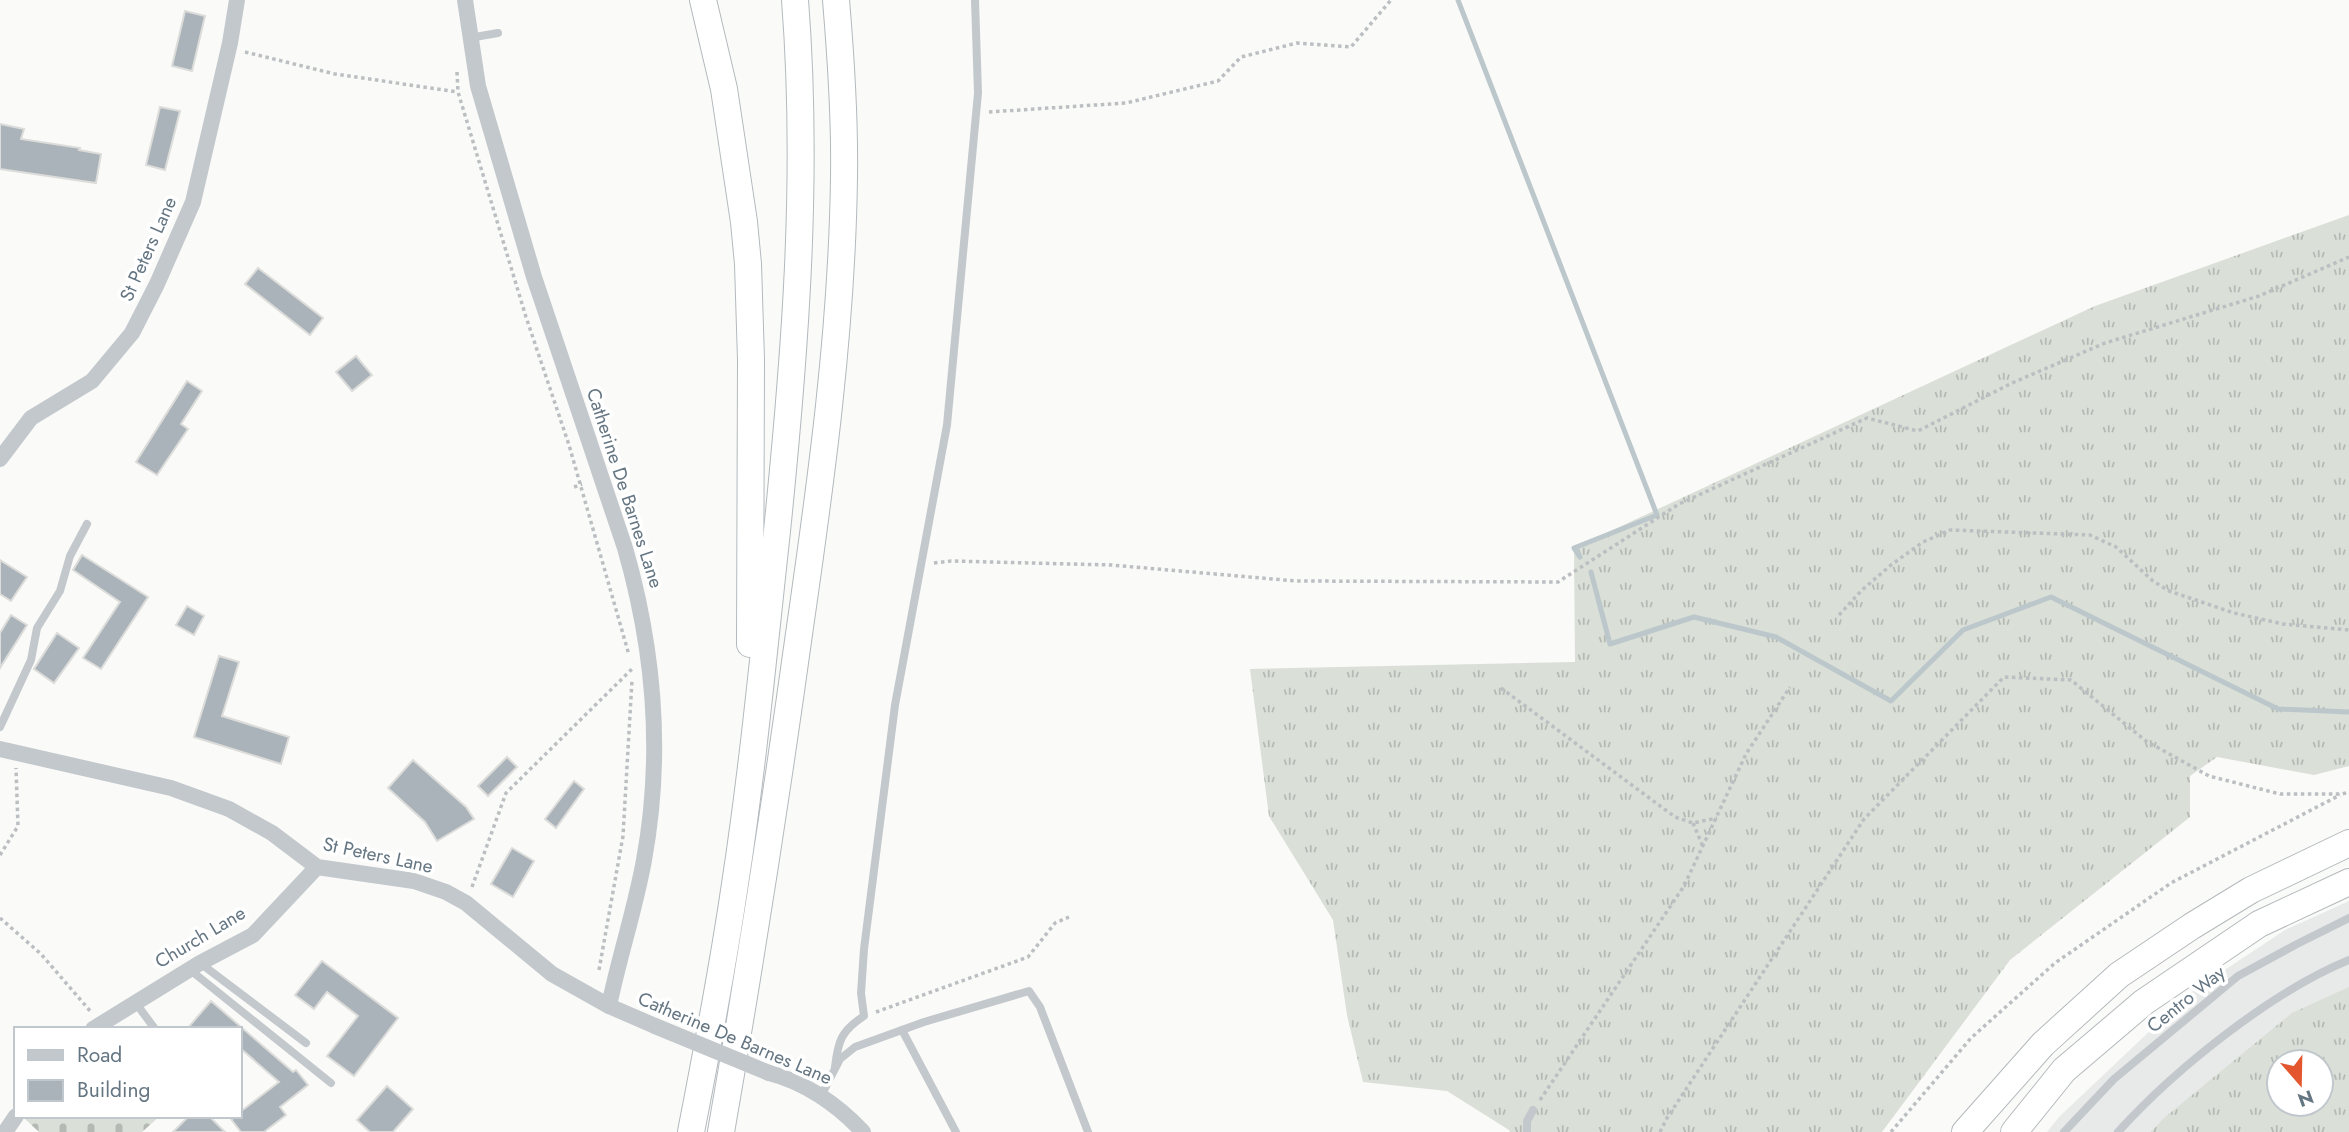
<svg xmlns="http://www.w3.org/2000/svg" width="2349" height="1132" font-family="Jost,sans-serif">
<defs>
<pattern id="grass-tufts" width="24" height="20" patternUnits="userSpaceOnUse" patternTransform="scale(1.75)"><rect width="24" height="20" fill="#dadfd7"/><path d="M3 7l-1-3M5 7V3M7 7l1-3M15 17l-1-3M17 17v-4M19 17l1-3" fill="none" stroke="#b4b9b4"/></pattern>
<pattern id="cemetery-stones" width="16" height="16" patternUnits="userSpaceOnUse" patternTransform="scale(1.75)"><rect width="16" height="16" fill="#dadfd7"/><path d="M2 7V4a2 2 0 0 1 4 0v3zM10 15v-3a2 2 0 0 1 4 0v3z" fill="#b4b9b4"/></pattern>
</defs>
<rect width="100%" height="100%" fill="#fafaf8"/>
<!-- built -->
<path fill="#e8e9e9" fill-rule="evenodd" d="M2349 901V1132H2047L2059 1117 2190 993 2285 930ZM2279 1062H2321V1104H2279Z"/>
<!-- grass -->
<g fill="url(#grass-tufts)" fill-rule="evenodd">
<polygon points="2349,215 2349,766 2314,775 2217,757 2190,776 2190,817 2010,960 1882,1132 1510,1132 1509,1130 1447,1091 1363,1082 1347,1015 1333,920 1269,816 1250,669 1575,662 1574,548 2095,306"/>
<path d="M2349 987V1132H2151L2164 1118 2292 1013ZM2321 1062V1104H2279V1062Z"/>
</g>
<!-- cemetery -->
<polygon fill="url(#cemetery-stones)" points="26,1116 160,1116 142,1132 39,1132 24,1118"/>
<g fill="none" stroke-linecap="round" stroke-linejoin="round">
<!-- stream -->
<g stroke="#bbc7cb" stroke-width="5">
<polyline points="1458,0 1657,515 1574,548 1580,557"/>
<polyline points="1591,572 1610,644 1694,617 1776,637 1891,701 1963,630 2051,597 2278,709 2349,712"/>
</g>
</g>
<!-- building -->
<g fill="#aab3b9" stroke="#dcdcda" stroke-width="2">
<polygon points="185,11 205,16 192,71 172,66"/>
<polygon points="160,107 180,111 165,170 146,165"/>
<polygon points="0,124 24,129 21,139 80,148 79,150 101,154 96,183 0,169"/>
<polygon points="258,268 323,318 310,335 245,284"/>
<polygon points="356,356 372,375 352,391 336,372"/>
<polygon points="187,381 202,391 181,424 188,429 157,475 136,462"/>
<polygon points="82,555 148,597 101,669 83,658 120,602 73,570"/>
<polygon points="0,560 27,577 11,601 0,594"/>
<polygon points="187,606 204,616 194,635 176,625"/>
<polygon points="11,615 27,625 0,668 0,633"/>
<polygon points="57,633 79,648 54,683 34,669"/>
<polygon points="219,656 239,662 222,716 289,737 281,764 194,737"/>
<polygon points="507,757 517,767 488,796 478,786"/>
<polygon points="413,760 466,807 474,819 437,841 425,822 388,788"/>
<polygon points="574,781 584,789 556,828 545,819"/>
<polygon points="512,848 534,861 513,897 491,884"/>
<polygon points="322,961 398,1018 354,1076 327,1056 358,1016 327,992 314,1009 295,995"/>
<polygon points="211,1001 293,1072 296,1070 308,1085 280,1107 286,1115 264,1132 241,1132 231,1119 240,1116 240,1112 279,1082 240,1048 240,1029 187,1029"/>
<polygon points="387,1086 413,1109 393,1132 370,1132 357,1120"/>
<polygon points="189,1116 209,1116 225,1132 173,1132"/>
</g>
<g fill="none" stroke-linecap="round" stroke-linejoin="round">
<!-- trunk casing -->
<g stroke="#b4b9bd" stroke-width="28">
<g id="trunk">
<polyline points="703,0 724,89 744,222 748,264 751,360 750,644"/>
<path d="M691 1132C707 1050 723 967 735 884 753 767 764 649 777 531 795 355 809 178 795 0"/>
<path d="M721 1132C750 966 776 800 799 634 821 482 842 330 844 177 845 118 841 59 836 0"/>
<polyline points="1965,1132 2043,1044 2119,975 2192,926 2251,890 2349,843"/>
<polyline points="2014,1132 2064,1070 2144,1002 2259,924 2349,882"/>
</g>
</g>
<!-- path -->
<g stroke="#bbbfc2" stroke-width="3.5" stroke-dasharray="3.5 3.5" stroke-linecap="butt">
<polyline points="245,52 335,74 458,92"/>
<polyline points="457,72 458,92 526,317 569,445 629,655"/>
<polyline points="989,112 1126,103 1218,81 1241,57 1297,43 1351,47 1391,0"/>
<polyline points="574,487 582,484"/>
<polyline points="934,563 951,561 1111,565 1296,581 1558,582 1679,504 1867,418 1918,431 2012,383 2105,343 2259,296 2349,257"/>
<polyline points="1839,615 1862,590 1891,565 1923,542 1950,530 2090,535 2116,547 2153,581 2169,591 2234,613 2283,624 2349,630"/>
<polyline points="1501,688 1675,817 1693,823 1717,818"/>
<polyline points="1693,823 1703,847"/>
<polyline points="0,855 18,826 16,768"/>
<polyline points="472,887 506,793 633,668"/>
<polyline points="0,918 41,954 91,1012"/>
<polyline points="599,970 623,836 632,680"/>
<polyline points="876,1012 1028,957 1055,923 1069,917"/>
<polyline points="1540,1100 1684,886 1746,754 1790,687"/>
<polyline points="1660,1132 1667,1118 1864,819 2004,677 2071,680 2146,741 2209,776 2280,794 2342,794 2349,792"/>
<polyline points="1891,1132 1971,1038 2055,963 2171,883 2340,795"/>
</g>
<!-- service -->
<g stroke="#c3c8cc" stroke-width="8">
<polyline points="469,38 498,33"/>
<polyline points="0,727 31,660 37,628 60,591 70,556 87,524"/>
<polyline points="200,963 306,1043"/>
<polyline points="189,969 331,1083"/>
<polyline points="135,1002 155,1029"/>
<polyline points="902,1030 956,1132"/>
<path d="M835 1067C838 1041 841 1031 864 1016L861 993 864 949 895 705 947 425 978 93 975 0"/>
<polyline points="821,1096 840,1059 855,1047 924,1022 1029,991 1040,1007 1088,1132"/>
<polyline points="1527,1132 1527,1121 1533,1110"/>
<polyline points="2064,1132 2114,1079 2238,976 2297,944 2349,918"/>
<path d="M2118 1132C2175 1069 2271 992 2349 960"/>
</g>
<!-- minor -->
<g stroke="#c3c8cc" stroke-width="16">
<path d="M465 0 478 86 534 277 625 548C654 649 663 756 644 860 635 910 619 957 609 1006L655 1026"/>
<polyline points="0,459 31,418 92,381 132,333 157,284 193,202 230,43 237,0"/>
<polyline points="0,749 171,788 229,809 272,833 317,867 414,881 446,892 466,903 552,974 609,1006"/>
<polyline points="93,1029 200,963 253,935 317,867"/>
<path d="M769 1073C805 1082 838 1105 863 1132"/>
<polyline points="5,1132 16,1116"/>
</g>
<!-- trunk -->
<use href="#trunk" stroke="#fff" stroke-width="26"/>
<!-- minor-bridge -->
<polyline stroke="#c3c8cc" stroke-width="16" points="655,1026 769,1073"/>
</g>
<g text-anchor="middle" dominant-baseline="central" stroke-width="7" stroke-linejoin="round" paint-order="stroke">
<!-- street labels -->
<g font-size="19" fill="#657683" stroke="#fff">
<text transform="translate(148 249) rotate(-66)">St Peters Lane</text>
<text transform="translate(625 488) rotate(72)">Catherine De Barnes Lane</text>
<text transform="translate(378 855) rotate(12)">St Peters Lane</text>
<text transform="translate(200 937) rotate(-31)">Church Lane</text>
<text transform="translate(2186 999) rotate(-39)">Centro Way</text>
<text transform="translate(735 1038) rotate(23)">Catherine De Barnes Lane</text>
</g>
</g>
<!-- legend -->
<rect x="14" y="1027" width="228" height="91" fill="#ffffff" stroke="#c1c8cd" stroke-width="2"/>
<rect x="28" y="1050" width="35" height="10" fill="#c3c8cc" stroke="#c1c8cd" stroke-width="2"/>
<text x="77" y="1062" font-size="21" fill="#657683">Road</text>
<rect x="28" y="1080" width="35" height="21" fill="#aab3b9" stroke="#c1c8cd" stroke-width="2"/>
<text x="77" y="1097" font-size="21" fill="#657683">Building</text>
<!-- north arrow -->
<g transform="translate(2300 1083) rotate(160)"><circle r="33" fill="#ffffff" stroke="#c1c8cd" stroke-width="2"/>
<path d="M0-5L12 26L0 18L-12 26Z" fill="#e4572e"/>
<text y="-10" font-size="19" font-weight="bold" text-anchor="middle" fill="#657683">N</text>
</g>
</svg>
